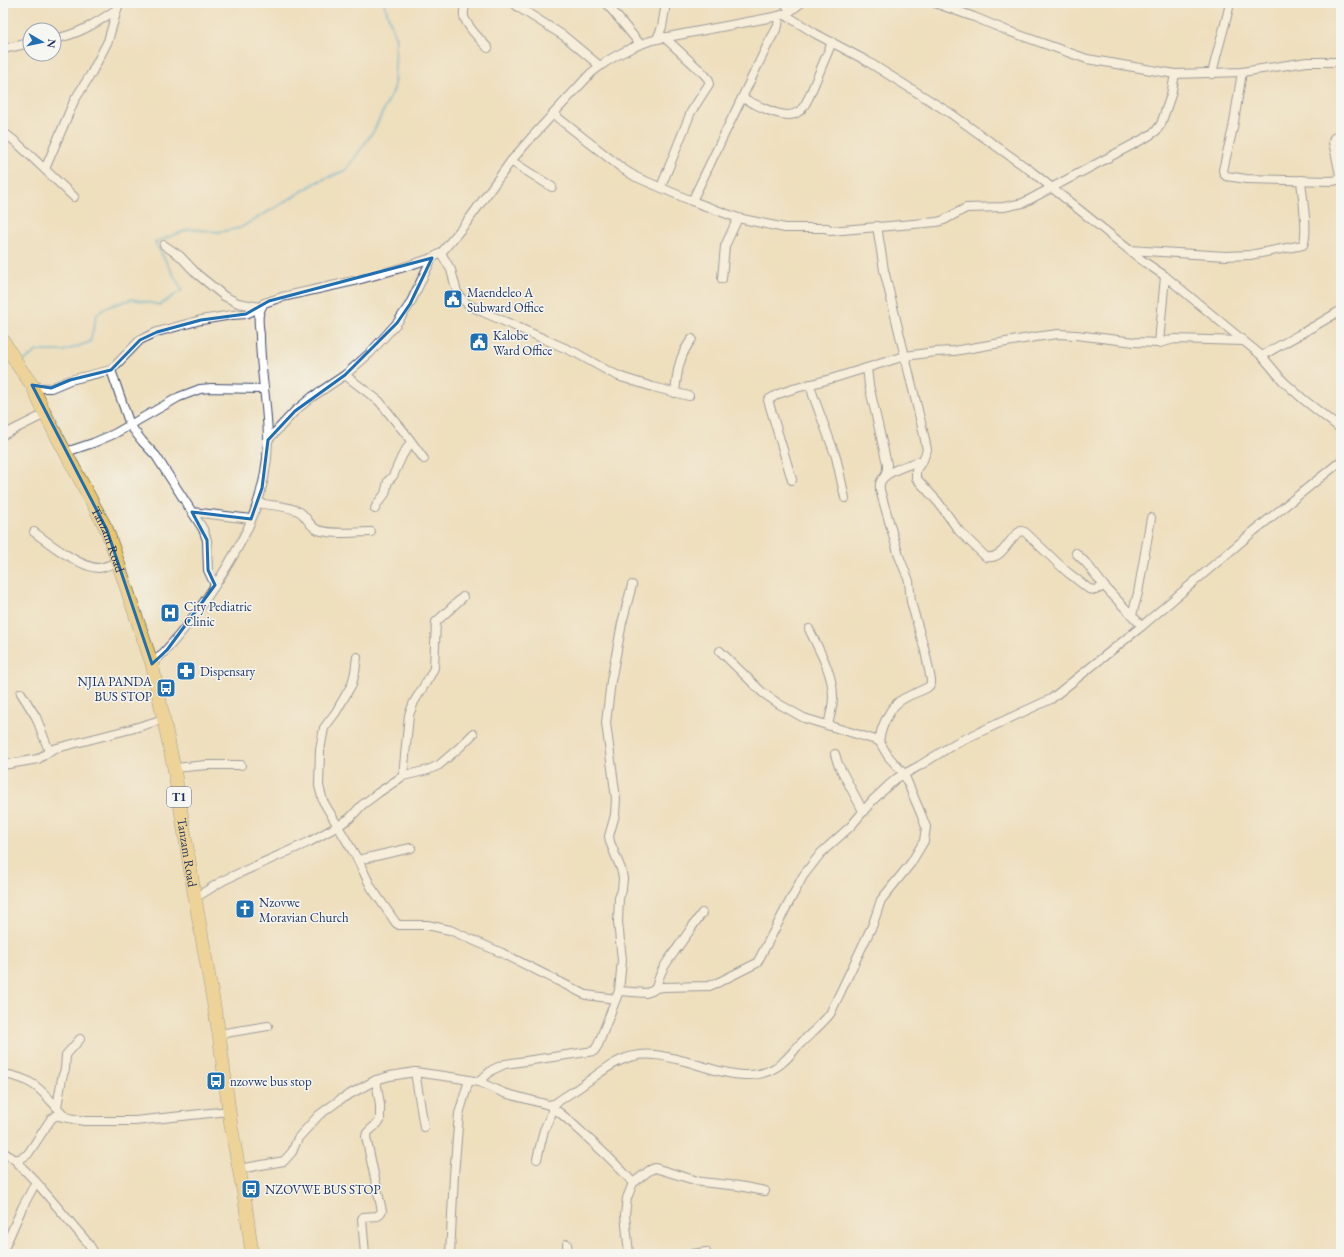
<svg xmlns="http://www.w3.org/2000/svg" width="1344" height="1257" font-family="'EB Garamond',serif">
<rect width="100%" height="100%" fill="#f6f6f2"/>
<filter id="ink" filterUnits="userSpaceOnUse"><feTurbulence type="fractalNoise" baseFrequency=".025" numOctaves="2"/><feDisplacementMap in="SourceGraphic" scale="8" xChannelSelector="R" yChannelSelector="G"/><feConvolveMatrix kernelMatrix="1 2 1 2 8 2 1 2 1" color-interpolation-filters="sRGB"/></filter>
<filter id="wash" filterUnits="userSpaceOnUse"><feTurbulence type="fractalNoise" baseFrequency=".012" numOctaves="4" result="noise"/><feDisplacementMap in="SourceGraphic" scale="16" xChannelSelector="R" yChannelSelector="G"/><feGaussianBlur stdDeviation="0.9" result="paint"/><feColorMatrix in="noise" values="0 0 0 0 0 0 0 0 0 0 0 0 0 0 0 0 0 1.4 0 .05"/><feComposite in="paint" operator="in"/></filter>
<g filter="url(#wash)">
<rect width="100%" height="100%" fill="#eedfbd"/>
<g fill="none" stroke-linecap="round" stroke-linejoin="round">
<!-- stream -->
<polyline stroke="#4fabcd" stroke-width="2.5" points="21,363 37,351 64,351 90,342 97,314 107,307 132,299 160,305 182,290 155,242 190,229 219,232 240,228 283,203 317,182 346,170 373,132 394,89 396,39 384,3"/>
</g>
</g>
<g filter="url(#ink)">
<g fill="none" stroke-linecap="round" stroke-linejoin="round">
<!-- minor casing -->
<g stroke="#3b496c" stroke-width="10">
<g id="minor">
<path d="M466 3C465 7 463 12 464 16 466 26 481 40 488 48"/>
<polyline points="514,3 518,7 564,36 600,66"/>
<polyline points="606,3 640,44"/>
<polyline points="784,3 791,10"/>
<polyline points="935,3 974,17 1008,31 1087,59 1175,74 1242,72 1307,62 1341,62"/>
<polyline points="784,14 816,34 865,60 950,113 1031,171 1143,261 1165,276 1262,356 1283,381 1303,399 1341,429"/>
<path d="M54 39C80 34 96 23 117 9"/>
<polyline points="657,39 662,27 666,3"/>
<polyline points="3,49 30,43"/>
<polyline points="1242,72 1233,128 1223,170 1224,174 1226,176 1246,179 1332,181 1338,180 1340,175 1333,142 1334,138 1341,134"/>
<path d="M1212 74C1217 50 1225 27 1230 3"/>
<path d="M742 98C756 104 785 122 798 112 804 109 806 102 809 97L832 42"/>
<polyline points="553,114 623,169 636,177 692,201 738,218 785,228 827,228 830,231 937,222 944,220 966,208 1004,207 1023,203 1147,137 1156,131 1161,124 1171,95 1175,74"/>
<polyline points="3,132 16,142 74,197"/>
<polyline points="511,161 552,187"/>
<polyline points="45,169 74,101 91,74 108,41 119,3"/>
<polyline points="661,187 691,112 709,84 709,80 704,74 664,37"/>
<polyline points="692,201 768,44 778,26 779,16"/>
<polyline points="164,245 180,256 197,274 224,296 238,303 261,307"/>
<path d="M1129 250 1226 256 1250 255 1303 245C1309 233 1302 195 1301 180"/>
<polyline points="441,253 451,270 457,292 462,299 469,305 483,312 576,353 608,371 621,377 653,387 689,396"/>
<polyline points="722,279 725,246 738,218"/>
<polyline points="1159,343 1165,276"/>
<path d="M1262 356C1288 340 1315 327 1341 310"/>
<polyline points="867,368 869,385 887,464 887,469 885,476"/>
<polyline points="111,370 130,425 142,441 156,456 203,529 207,540 208,570 215,585"/>
<polyline points="345,375 379,401 405,433 424,459"/>
<polyline points="810,384 813,395 836,457 845,498"/>
<polyline points="32,385 43,388 51,388 70,380 111,370 140,340 157,332 201,320 232,315 246,314 261,307"/>
<path d="M675 393C677 373 679 355 692 339"/>
<polyline points="3,435 45,414"/>
<polyline points="268,440 295,411 312,397 345,375 370,353 397,323 410,304 432,258"/>
<polyline points="66,452 93,443 114,434 179,397 200,389 211,388 264,389"/>
<path d="M923 460 916 470V478L938 502 959 531 986 557C1004 560 1008 537 1021 531L1025 532 1066 571 1089 589 1096 590 1104 586"/>
<polyline points="792,480 768,400 778,394 793,389 834,378 905,356 935,352 954,351 1035,337 1058,334 1076,335 1135,342 1159,343 1175,339 1242,341"/>
<path d="M258 503C271 506 288 505 300 512 307 517 310 527 318 530 333 535 355 532 371 532"/>
<polyline points="375,509 377,504 385,494 388,481 393,476 402,456 411,442"/>
<polyline points="192,512 251,519"/>
<path d="M34 532C49 543 81 568 99 568 105 567 112 564 117 562"/>
<polyline points="1076,553 1087,564 1104,586 1142,626"/>
<polyline points="1132,615 1138,593 1151,518"/>
<path d="M809 629C819 650 833 673 833 697 833 707 830 716 828 725"/>
<polyline points="720,651 763,693 779,704 804,718 879,741"/>
<polyline points="357,657 355,672 352,684 336,712 324,728 320,750 319,786 323,801 358,860 371,887 396,923 399,925 427,925 450,930 502,953 586,995 616,999"/>
<path d="M152 664C174 644 191 621 208 596 241 547 267 502 268 441 268 406 260 370 260 335 259 328 258 321 259 314 260 310 262 306 264 303L282 297 354 281 401 268 432 258 441 253 467 222 511 161 531 138 591 73C609 58 634 45 657 39L779 16 789 12 801 3"/>
<polyline points="21,693 36,717 49,751"/>
<polyline points="835,754 838,764 863,811"/>
<polyline points="3,765 38,759 53,749 131,729 164,719"/>
<polyline points="174,768 207,765 241,765"/>
<polyline points="403,776 409,715 414,702 430,676 434,668 436,622 463,597"/>
<polyline points="358,860 411,848"/>
<polyline points="195,898 224,880 309,842 338,826 350,818 362,805 378,793 403,776 428,770 439,765 460,747 473,734"/>
<path d="M656 988C661 968 667 962 678 947 686 936 694 924 702 913"/>
<polyline points="619,991 646,993 652,991 656,988 663,987 709,986 719,982 757,963 803,876 821,853 851,826 872,801 890,784 897,778 919,766 956,743 1051,699 1142,626 1254,531 1341,461"/>
<polyline points="219,1034 268,1026"/>
<polyline points="415,1072 424,1127"/>
<path d="M3 1074C38 1079 43 1094 66 1117"/>
<polyline points="479,1082 492,1070 505,1064 594,1051 598,1045 619,991 622,960 618,922 619,898 622,890 623,878 621,869 610,842 609,836 615,815 616,799 606,723 611,681 617,650 622,623 632,585"/>
<path d="M549 1105C563 1114 575 1126 587 1137 603 1152 619 1166 633 1183"/>
<polyline points="57,1107 62,1078 65,1069 66,1055 80,1039"/>
<polyline points="3,1152 14,1159 36,1182 88,1243 95,1254"/>
<polyline points="14,1159 20,1159 28,1154 51,1119 55,1116 59,1116 84,1121 135,1121 229,1111"/>
<polyline points="537,1159 544,1130 554,1108"/>
<path d="M239 1169 284 1161 292 1152 298 1138 319 1115 341 1099 376 1080 390 1076 415 1072 458 1078 479 1082 504 1093 549 1105 556 1103C565 1096 575 1091 584 1084 599 1074 614 1060 634 1056 651 1052 668 1057 685 1061 716 1070 755 1087 783 1062 789 1057 794 1050 800 1044 810 1034 821 1025 830 1014L873 924 881 900 911 863 924 841 926 827 921 814 904 774 888 756 879 741C881 728 890 705 903 699 911 694 920 692 928 687L931 684V680L925 651 911 602 909 581 899 556 880 490C880 487 879 484 881 481 887 470 912 464 923 460L927 450 924 435 884 270 877 226"/>
<polyline points="567,1244 568,1254"/>
<polyline points="3,1251 22,1208 36,1182"/>
<polyline points="365,1254 362,1219 363,1217 378,1216 382,1211 366,1137 367,1133 380,1121 380,1105 376,1080"/>
<polyline points="450,1254 454,1175 459,1114 469,1080"/>
<polyline points="629,1254 625,1215 627,1198 633,1183 650,1170 655,1168 701,1182 739,1186 765,1191"/>
<polyline points="692,1254 706,1252"/>
</g>
</g>
<!-- trunk casing -->
<g stroke="#3b496c" stroke-width="14">
<g id="trunk">
<path id="s1" d="M3 340 19 367 32 385 45 414 107 530 152 664 174 768 195 898 219 1034 231 1126 245 1201 252 1254"/>
</g>
</g>
<!-- minor -->
<use href="#minor" stroke="#fff" stroke-width="8"/>
<!-- trunk -->
<use href="#trunk" stroke="#eac669" stroke-width="13"/>
</g>
</g>
<!-- marked area -->
<path d="M0 0H1344V1257H0ZM432 258 410 304 397 323 345 375 295 411 268 440 262 488 251 519 192 512 207 540 208 570 215 585 167 650 152 664 107 530 32 385 51 388 70 380 111 370 140 340 157 332 201 320 246 314 269 301Z" fill="#eedfbd" fill-opacity=".55" fill-rule="evenodd"/>
<path fill="none" stroke="#1f6fb2" stroke-width="3" stroke-linejoin="round" d="M432 258 410 304 397 323 345 375 295 411 268 440 262 488 251 519 192 512 207 540 208 570 215 585 167 650 152 664 107 530 32 385 51 388 70 380 111 370 140 340 157 332 201 320 246 314 269 301Z"/>
<!-- icons -->
<defs>
<g id="civic-square" transform="scale(1)"><rect x="-9" y="-9" width="18" height="18" rx="4" fill="#1f6fb2" stroke="#f6f6f2"/><path d="M-.6-6.5H3V-4.5H.6V-3L4-1V1h2V6H-6V1h2V-1L-.6-3ZM-1.2 2.5V6h2.4V2.5Z" fill="#fff"/></g>
<g id="hospital-square" transform="scale(1)"><rect x="-9" y="-9" width="18" height="18" rx="4" fill="#1f6fb2" stroke="#f6f6f2"/><path d="M-5-5h3v3.5h4V-5h3V5h-3V1.5h-4V5h-3Z" fill="#fff"/></g>
<g id="pharmacy-square" transform="scale(1)"><rect x="-9" y="-9" width="18" height="18" rx="4" fill="#1f6fb2" stroke="#f6f6f2"/><path d="M-2-6h4v4h4v4h-4v4h-4v-4h-4v-4h4Z" fill="#fff"/></g>
<g id="bus-square" transform="scale(1)"><rect x="-9" y="-9" width="18" height="18" rx="4" fill="#1f6fb2" stroke="#f6f6f2"/><path d="M-5-6H5V4H4V6H2V4H-2V6H-4V4H-5ZM-3.5-4V0h7V-4ZM-3.5 1.2v1.5H-2V1.2ZM2 1.2v1.5H3.5V1.2Z" fill="#fff"/></g>
<g id="church-square" transform="scale(1)"><rect x="-9" y="-9" width="18" height="18" rx="4" fill="#1f6fb2" stroke="#f6f6f2"/><path d="M-1.2-6h2.4v3.5h3.3v2.4h-3.3V6h-2.4V-.1h-3.3v-2.4h3.3Z" fill="#fff"/></g>
</defs>
<g fill-rule="evenodd">
<use href="#civic-square" x="453" y="299"/>
<use href="#civic-square" x="479" y="342"/>
<use href="#hospital-square" x="170" y="613"/>
<use href="#pharmacy-square" x="186" y="671"/>
<use href="#bus-square" x="166" y="688"/>
<use href="#church-square" x="245" y="909"/>
<use href="#bus-square" x="216" y="1081"/>
<use href="#bus-square" x="251" y="1189"/>
</g>
<g text-anchor="middle" dominant-baseline="central" stroke-width="3" stroke-linejoin="round" paint-order="stroke">
<!-- shield labels -->
<rect fill="#f6f6f2" stroke="#5d6b8a" stroke-width="1" x="167" y="787" width="24" height="20" rx="3"/>
<g font-size="12" font-weight="bold" fill="#1b2f5e">
<text x="179" y="797">T1</text>
</g>
<!-- poi labels -->
<g font-size="13" fill="#1b2f5e" stroke="#f6f6f2" text-anchor="start">
<text x="467" y="292">Maendeleo A<tspan x="467" dy="15">Subward Office</tspan></text>
<text x="493" y="335">Kalobe<tspan x="493" dy="15">Ward Office</tspan></text>
<text x="184" y="606">City Pediatric<tspan x="184" dy="15">Clinic</tspan></text>
<text x="200" y="671">Dispensary</text>
<text x="152" y="681" text-anchor="end">NJIA PANDA<tspan x="152" dy="15">BUS STOP</tspan></text>
<text x="259" y="902">Nzovwe<tspan x="259" dy="15">Moravian Church</tspan></text>
<text x="230" y="1081">nzovwe bus stop</text>
<text x="265" y="1189">NZOVWE BUS STOP</text>
</g>
<!-- street labels -->
<g font-size="13" fill="#1b2f5e" stroke="#f6f6f2">
<text stroke="none"><textPath href="#s1" startOffset="226">Tanzam Road</textPath></text>
<text stroke="none"><textPath href="#s1" startOffset="550">Tanzam Road</textPath></text>
</g>
</g>
<!-- margin -->
<rect width="1344" height="1257" fill="none" stroke="#f6f6f2" stroke-width="16"/>
<!-- north arrow -->
<g transform="translate(42 42) rotate(99)"><circle r="19" fill="#f6f6f2" stroke="#9ea6b7"/>
<path d="M0-3L7 15L0 10L-7 15Z" fill="#1f6fb2"/>
<text y="-6" font-size="11" font-weight="bold" text-anchor="middle" fill="#1b2f5e">N</text>
</g>
</svg>
